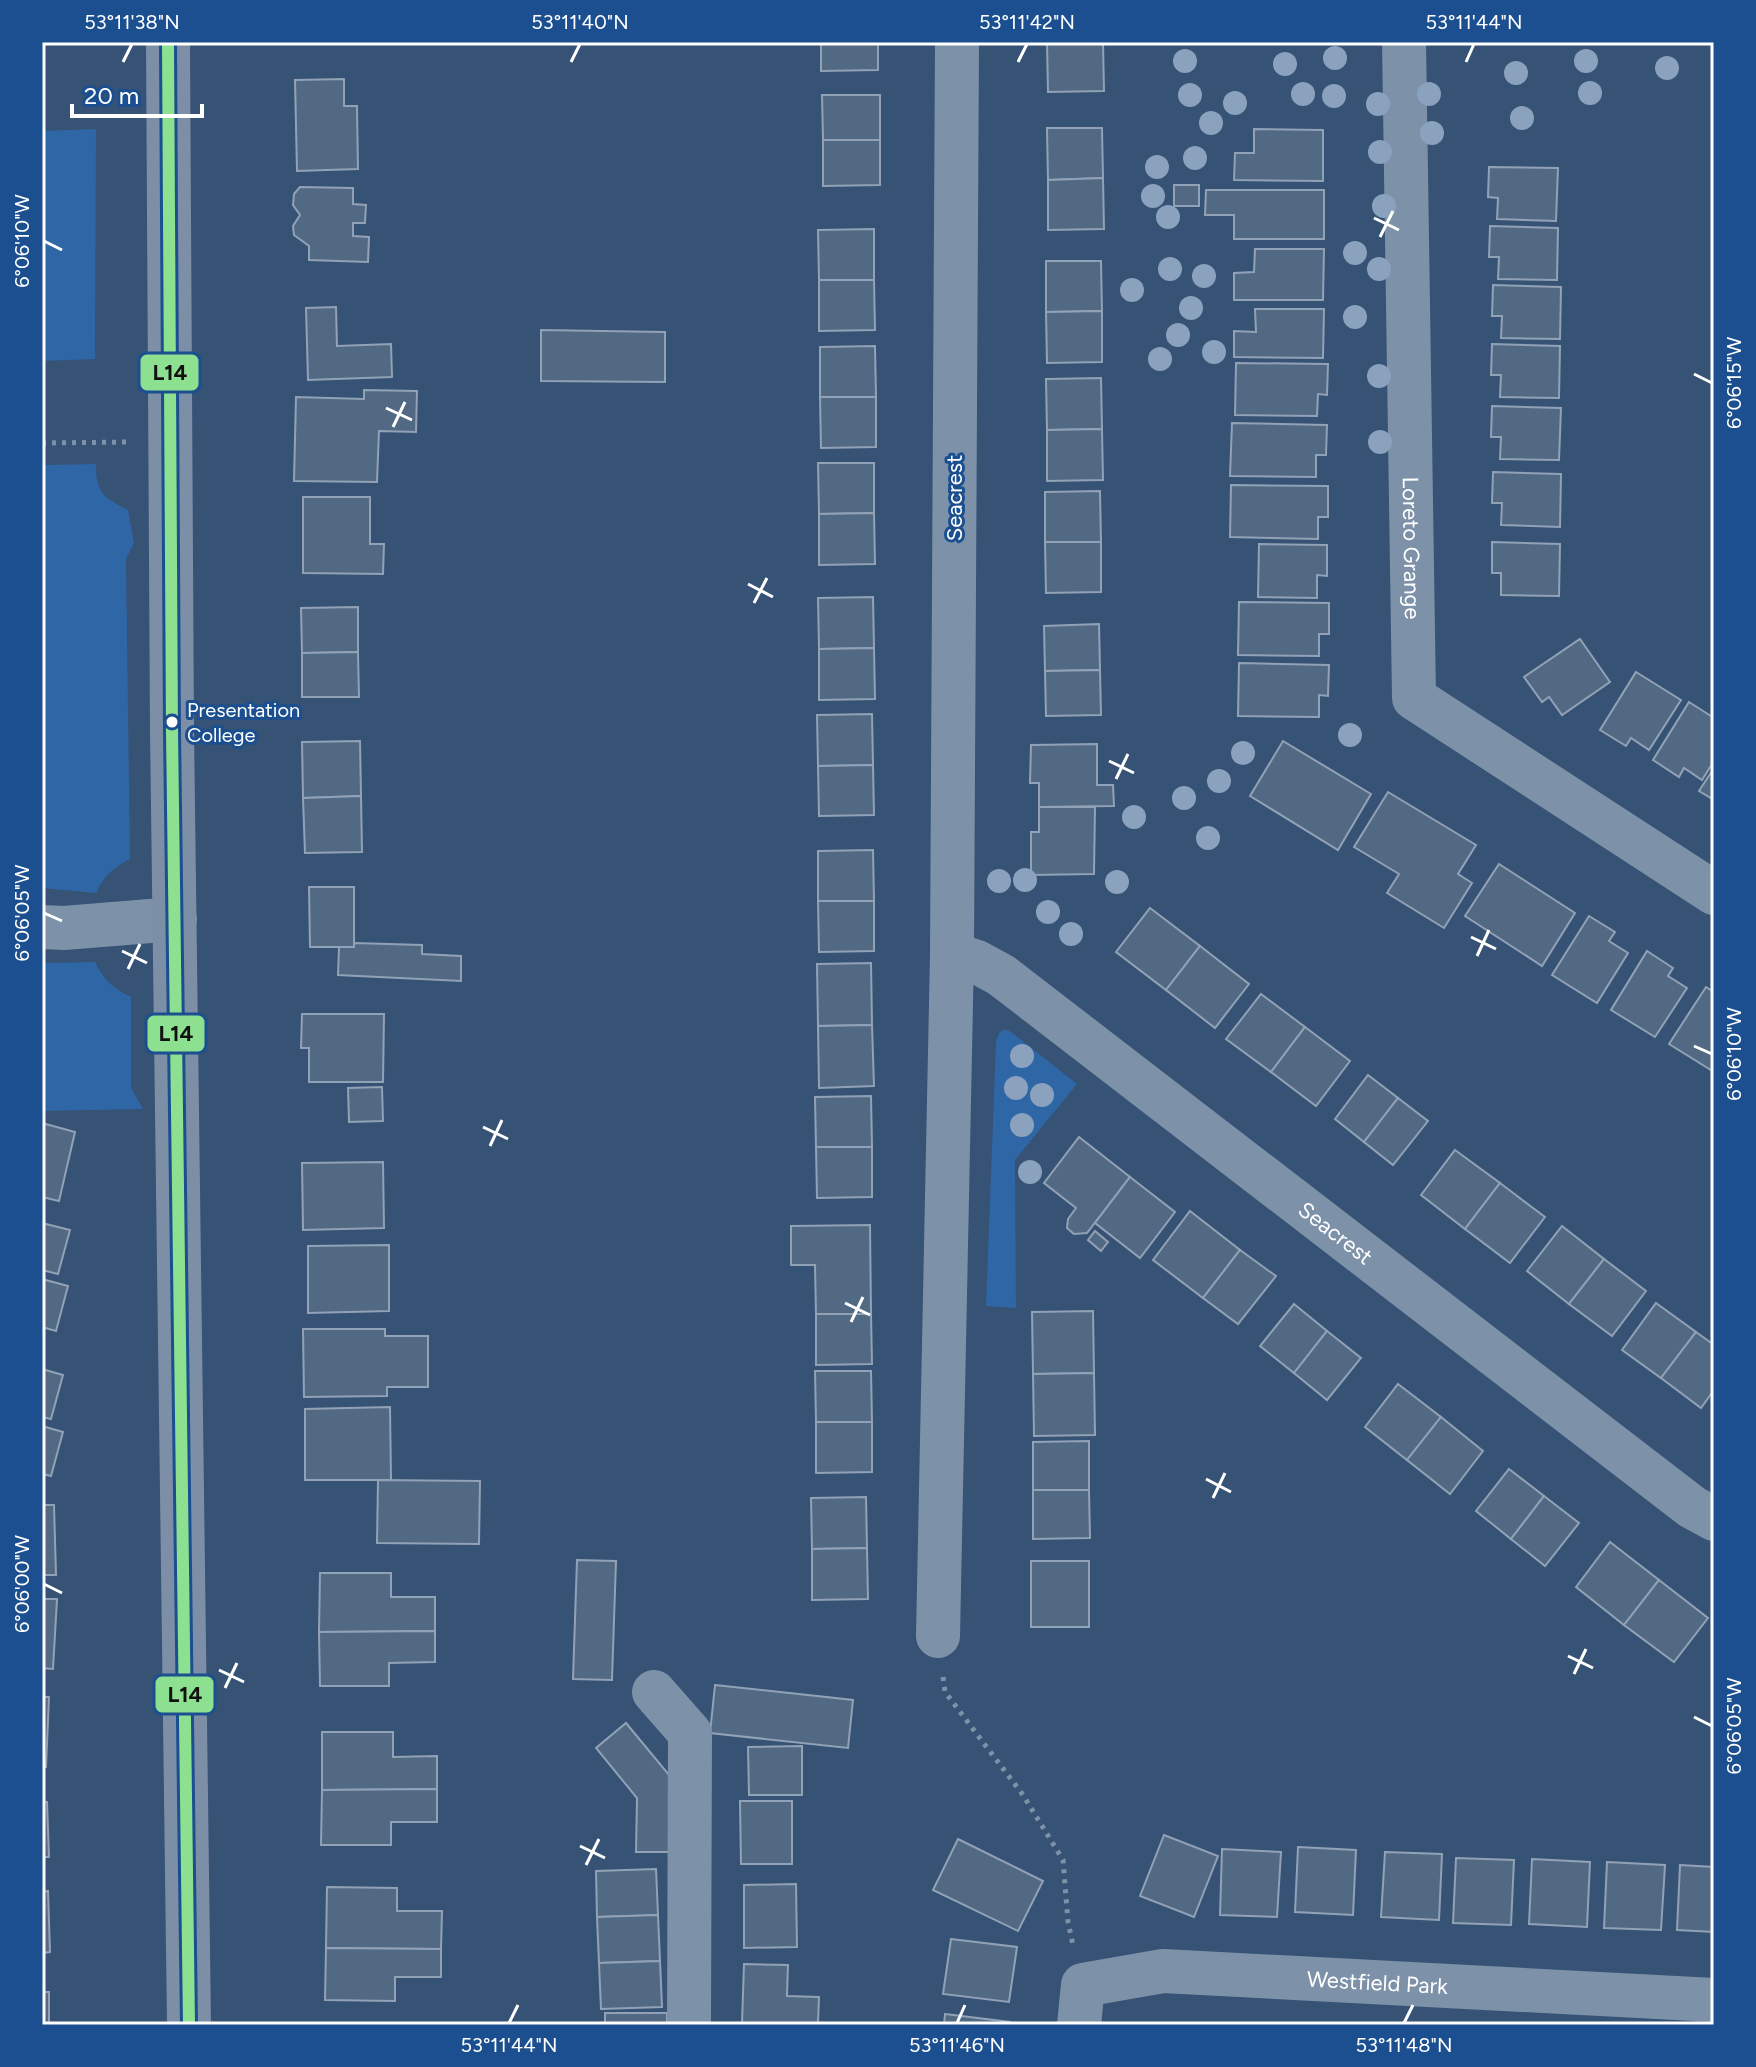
<svg xmlns="http://www.w3.org/2000/svg" width="1756" height="2067" font-family="Figtree,sans-serif">
<rect width="100%" height="100%" fill="#365274"/>
<!-- green -->
<g fill="#2f66a5">
<polygon points="96,129 95,359 42,361 42,131"/>
<path d="M96 464C96 493 103 497 128 510L134 543 126 559 130 859C114 867 103 877 96 893L42 888V465Z"/>
<path d="M95 962C103 979 114 989 131 997V1088L143 1109 42 1111V963Z"/>
<polygon points="1003,1030 1008,1030 1015,1035 1077,1084 1015,1160 1016,1308 986,1306 996,1041 999,1033"/>
</g>
<!-- building -->
<g fill="#526984" stroke="#92a2b6" stroke-width="2">
<polygon points="821,42 878,42 878,70 821,71"/>
<polygon points="1047,42 1103,42 1104,91 1048,92"/>
<polygon points="344,79 344,106 357,106 358,169 297,171 295,80"/>
<polygon points="822,95 880,95 880,140 823,140"/>
<polygon points="1047,128 1102,128 1103,178 1048,180"/>
<polygon points="1254,129 1323,130 1323,181 1234,180 1235,153 1254,153"/>
<polygon points="823,140 880,140 880,185 823,186"/>
<polygon points="1489,167 1558,168 1556,221 1497,219 1498,198 1488,197"/>
<polygon points="1103,178 1104,229 1048,230 1048,180"/>
<rect x="1174" y="185" width="25" height="21"/>
<polygon points="300,187 353,188 353,204 366,205 365,223 353,223 353,236 369,237 368,262 309,260 309,246 294,235 293,226 300,215 293,205 294,194"/>
<polygon points="1206,190 1324,190 1324,239 1234,239 1234,215 1205,215"/>
<polygon points="1490,226 1558,228 1557,280 1498,279 1499,257 1489,257"/>
<polygon points="874,229 874,280 819,280 818,230"/>
<polygon points="1255,249 1324,249 1323,300 1234,300 1234,273 1254,272"/>
<polygon points="1046,261 1101,261 1102,311 1046,312"/>
<polygon points="819,280 874,280 875,330 819,331"/>
<polygon points="1493,285 1561,287 1560,339 1501,338 1502,316 1492,316"/>
<polygon points="336,307 337,346 391,344 392,377 308,380 306,308"/>
<polygon points="1255,309 1324,309 1323,358 1234,357 1234,331 1256,332"/>
<polygon points="1102,311 1102,362 1047,363 1046,312"/>
<polygon points="541,330 665,332 665,382 541,381"/>
<polygon points="1492,344 1560,346 1559,398 1500,397 1501,375 1491,375"/>
<polygon points="875,346 876,397 820,397 820,347"/>
<polygon points="1236,363 1328,364 1327,395 1318,394 1317,416 1235,415"/>
<polygon points="1101,378 1102,429 1047,430 1046,379"/>
<polygon points="364,390 417,391 416,432 379,431 377,482 294,481 296,397 364,399"/>
<polygon points="820,397 876,397 876,447 821,448"/>
<polygon points="1492,406 1561,408 1559,460 1500,459 1501,437 1491,437"/>
<polygon points="1232,423 1327,425 1326,455 1316,455 1316,477 1230,476"/>
<polygon points="1102,429 1103,480 1047,481 1047,430"/>
<polygon points="818,463 874,463 874,513 819,514"/>
<polygon points="1493,472 1561,474 1560,527 1501,525 1502,503 1492,503"/>
<polygon points="1231,485 1328,486 1328,517 1318,517 1318,539 1230,537"/>
<polygon points="1100,491 1101,542 1045,542 1045,492"/>
<polygon points="303,497 370,497 370,544 384,544 383,574 303,573"/>
<polygon points="874,513 875,564 819,565 819,514"/>
<polygon points="1045,542 1101,542 1101,592 1046,593"/>
<polygon points="1492,542 1560,544 1559,596 1501,595 1501,573 1492,573"/>
<polygon points="1259,544 1327,545 1327,576 1317,575 1317,598 1258,597"/>
<polygon points="873,597 874,648 819,649 818,598"/>
<polygon points="1239,602 1329,603 1329,634 1319,634 1319,656 1238,655"/>
<polygon points="358,607 358,652 302,653 301,608"/>
<polygon points="1099,624 1100,670 1045,671 1044,626"/>
<polygon points="1580,639 1610,682 1562,715 1549,697 1542,702 1524,677"/>
<polygon points="874,648 875,699 819,700 819,649"/>
<polygon points="358,652 359,697 302,697 302,653"/>
<polygon points="1239,663 1329,665 1328,696 1319,695 1319,717 1238,716"/>
<polygon points="1100,670 1101,715 1046,716 1045,671"/>
<polygon points="1636,672 1681,700 1649,750 1631,738 1626,746 1600,730"/>
<polygon points="1689,702 1714,718 1714,761 1702,780 1684,768 1679,777 1653,760"/>
<polygon points="872,714 873,765 818,766 817,715"/>
<polygon points="360,741 361,796 303,798 302,742"/>
<polygon points="1283,741 1371,794 1338,850 1250,796"/>
<polygon points="1097,744 1097,785 1113,785 1114,806 1039,807 1039,783 1030,783 1031,745"/>
<polygon points="873,765 874,815 819,816 818,766"/>
<polygon points="1714,768 1714,800 1699,791"/>
<polygon points="1388,792 1476,845 1458,874 1472,883 1444,928 1387,893 1399,874 1354,847"/>
<polygon points="361,796 362,852 305,853 303,798"/>
<polygon points="1039,807 1095,807 1094,874 1031,875 1031,832 1039,832"/>
<polygon points="873,850 874,901 818,901 818,851"/>
<polygon points="1499,864 1575,913 1542,966 1465,916"/>
<polygon points="309,887 354,887 354,947 310,947"/>
<polygon points="818,901 874,901 874,951 819,952"/>
<polygon points="1150,908 1200,946 1166,990 1116,952"/>
<polygon points="1589,916 1615,932 1609,941 1628,953 1597,1003 1552,975"/>
<polygon points="354,943 422,945 422,954 461,956 461,981 338,975 339,947 354,947"/>
<polygon points="1200,946 1249,984 1215,1028 1166,990"/>
<polygon points="1647,951 1673,968 1668,976 1687,988 1655,1037 1611,1010"/>
<polygon points="871,963 872,1025 818,1026 817,964"/>
<polygon points="1706,987 1714,992 1714,1072 1669,1044"/>
<polygon points="1261,994 1305,1027 1271,1072 1226,1039"/>
<polygon points="302,1014 384,1014 383,1082 309,1082 309,1048 301,1048"/>
<polygon points="872,1025 874,1086 819,1088 818,1026"/>
<polygon points="1305,1027 1350,1061 1316,1106 1271,1072"/>
<polygon points="1368,1075 1398,1098 1364,1142 1335,1119"/>
<polygon points="382,1087 383,1121 349,1122 348,1088"/>
<polygon points="871,1096 872,1147 816,1147 815,1097"/>
<polygon points="1398,1098 1428,1121 1393,1165 1364,1142"/>
<polygon points="42,1123 75,1132 59,1201 42,1197"/>
<polygon points="1079,1137 1130,1177 1087,1233 1074,1234 1067,1228 1068,1219 1076,1208 1044,1183"/>
<polygon points="816,1147 872,1147 872,1197 817,1198"/>
<polygon points="1455,1150 1500,1183 1465,1229 1421,1195"/>
<polygon points="383,1162 384,1228 303,1230 302,1163"/>
<polygon points="1130,1177 1175,1212 1140,1258 1095,1223"/>
<polygon points="1500,1183 1545,1217 1510,1263 1465,1229"/>
<polygon points="1190,1211 1240,1250 1203,1298 1153,1260"/>
<polygon points="42,1223 70,1230 58,1274 42,1270"/>
<polygon points="870,1225 871,1314 816,1314 815,1265 791,1265 791,1226"/>
<polygon points="1562,1226 1604,1259 1569,1304 1527,1271"/>
<polygon points="1095,1231 1108,1242 1101,1251 1088,1240"/>
<polygon points="389,1245 389,1311 308,1313 308,1246"/>
<polygon points="1240,1250 1276,1276 1238,1324 1203,1298"/>
<polygon points="1604,1259 1646,1291 1612,1336 1569,1304"/>
<polygon points="42,1279 68,1286 56,1331 42,1327"/>
<polygon points="1656,1303 1696,1332 1661,1378 1622,1350"/>
<polygon points="1294,1304 1327,1331 1294,1373 1260,1346"/>
<polygon points="1093,1311 1094,1373 1033,1374 1032,1312"/>
<polygon points="816,1314 871,1314 872,1364 816,1365"/>
<polygon points="303,1329 385,1329 385,1336 428,1336 428,1387 387,1387 387,1396 304,1397"/>
<polygon points="1327,1331 1361,1358 1327,1400 1294,1373"/>
<polygon points="1696,1332 1714,1345 1714,1390 1701,1408 1661,1378"/>
<polygon points="42,1369 63,1375 51,1419 42,1417"/>
<polygon points="815,1371 871,1371 872,1422 816,1422"/>
<polygon points="1094,1373 1095,1435 1034,1436 1033,1374"/>
<polygon points="1398,1384 1441,1417 1407,1460 1365,1427"/>
<polygon points="390,1407 391,1480 305,1480 305,1409"/>
<polygon points="1441,1417 1483,1451 1450,1494 1407,1460"/>
<polygon points="816,1422 872,1422 872,1472 816,1473"/>
<polygon points="42,1426 63,1432 51,1476 42,1474"/>
<polygon points="1089,1441 1089,1490 1033,1490 1033,1442"/>
<polygon points="1509,1469 1544,1496 1511,1539 1476,1511"/>
<polygon points="378,1480 480,1481 479,1544 377,1543"/>
<polygon points="1033,1490 1089,1490 1090,1538 1033,1539"/>
<polygon points="1544,1496 1579,1523 1545,1566 1511,1539"/>
<polygon points="866,1497 867,1548 812,1549 811,1498"/>
<polygon points="42,1505 54,1505 56,1575 42,1575"/>
<polygon points="1610,1542 1659,1580 1624,1625 1576,1587"/>
<polygon points="867,1548 868,1599 812,1600 812,1549"/>
<polygon points="577,1560 616,1561 612,1680 573,1679"/>
<rect x="1031" y="1561" width="58" height="66"/>
<polygon points="320,1573 391,1573 391,1597 435,1597 435,1631 319,1632"/>
<polygon points="1659,1580 1708,1618 1674,1662 1624,1625"/>
<polygon points="42,1599 57,1599 53,1669 42,1668"/>
<polygon points="435,1631 435,1662 389,1663 389,1686 320,1686 319,1632"/>
<polygon points="715,1685 853,1700 848,1748 710,1733"/>
<polygon points="42,1697 49,1697 46,1767 42,1767"/>
<polygon points="626,1723 679,1787 677,1852 636,1852 637,1798 596,1748"/>
<polygon points="322,1732 393,1732 393,1757 437,1756 437,1789 322,1790"/>
<polygon points="802,1746 802,1795 749,1795 748,1747"/>
<polygon points="437,1789 437,1822 391,1822 391,1845 321,1845 322,1790"/>
<polygon points="740,1801 792,1801 792,1864 741,1864"/>
<polygon points="42,1802 47,1802 49,1857 42,1857"/>
<polygon points="1164,1835 1218,1856 1194,1917 1140,1896"/>
<polygon points="958,1839 1043,1881 1018,1931 933,1890"/>
<polygon points="1298,1847 1356,1850 1353,1915 1295,1912"/>
<polygon points="1222,1849 1281,1852 1277,1917 1220,1915"/>
<polygon points="1385,1852 1442,1854 1439,1920 1381,1917"/>
<polygon points="1456,1858 1514,1860 1511,1925 1453,1923"/>
<polygon points="1532,1859 1590,1862 1587,1927 1529,1924"/>
<polygon points="1607,1862 1665,1865 1661,1930 1604,1928"/>
<polygon points="1680,1865 1714,1867 1714,1932 1677,1930"/>
<polygon points="656,1869 658,1915 597,1917 596,1871"/>
<polygon points="796,1884 797,1947 744,1948 744,1885"/>
<polygon points="327,1887 397,1888 397,1911 442,1911 441,1949 326,1948"/>
<polygon points="48,1891 50,1952 42,1953 42,1892"/>
<polygon points="658,1915 660,1961 599,1963 597,1917"/>
<polygon points="951,1939 1017,1947 1009,2002 943,1994"/>
<polygon points="326,1948 441,1949 441,1977 395,1977 395,2001 325,2000"/>
<polygon points="660,1961 662,2007 601,2009 599,1963"/>
<polygon points="744,1964 788,1965 787,1996 819,1997 818,2024 742,2023"/>
<rect x="42" y="1992" width="7" height="33"/>
<rect x="605" y="2013" width="62" height="12"/>
<polygon points="945,2014 1010,2022 1010,2025 944,2025"/>
</g>
<g fill="none" stroke-linecap="round" stroke-linejoin="round">
<!-- path -->
<g stroke="#7d92a8" stroke-width="5" stroke-dasharray="4 6" stroke-linecap="butt">
<polyline points="42,443 129,442"/>
<polyline points="943,1677 945,1692 1023,1795 1063,1860 1068,1922 1073,1945"/>
</g>
<!-- minor -->
<g stroke="#7d92a8" stroke-width="44">
<path id="s1" d="M957 42 952 954 977 962 1001 975 1692 1507 1714 1519"/>
<path id="s2" d="M1404 42 1414 698 1714 893"/>
<polyline points="42,927 64,928 175,919"/>
<polyline points="938,1636 952,954"/>
<polyline points="654,1692 690,1733 689,2025"/>
<path id="s3" d="M1079 2025 1083 1985 1163 1971 1714 2000"/>
</g>
<!-- major -->
<polyline stroke="#7d8ea7" stroke-width="44" points="168,42 172,731 189,2025"/>
<!-- bus-1 casing -->
<g stroke="#1b4f8f" stroke-width="18">
<polyline id="bus-1" points="168,42 172,731 189,2025"/>
</g>
<!-- bus-1 -->
<use href="#bus-1" stroke="#8de090" stroke-width="12"/>
</g>
<!-- trees -->
<g fill="#8aa2be">
<circle cx="1335" cy="58" r="12"/>
<circle cx="1185" cy="61" r="12"/>
<circle cx="1586" cy="61" r="12"/>
<circle cx="1285" cy="64" r="12"/>
<circle cx="1667" cy="68" r="12"/>
<circle cx="1516" cy="73" r="12"/>
<circle cx="1590" cy="93" r="12"/>
<circle cx="1303" cy="94" r="12"/>
<circle cx="1429" cy="94" r="12"/>
<circle cx="1190" cy="95" r="12"/>
<circle cx="1334" cy="96" r="12"/>
<circle cx="1235" cy="103" r="12"/>
<circle cx="1378" cy="104" r="12"/>
<circle cx="1522" cy="118" r="12"/>
<circle cx="1211" cy="123" r="12"/>
<circle cx="1432" cy="133" r="12"/>
<circle cx="1380" cy="152" r="12"/>
<circle cx="1195" cy="158" r="12"/>
<circle cx="1157" cy="167" r="12"/>
<circle cx="1153" cy="196" r="12"/>
<circle cx="1384" cy="206" r="12"/>
<circle cx="1168" cy="217" r="12"/>
<circle cx="1355" cy="253" r="12"/>
<circle cx="1170" cy="269" r="12"/>
<circle cx="1379" cy="269" r="12"/>
<circle cx="1204" cy="276" r="12"/>
<circle cx="1132" cy="290" r="12"/>
<circle cx="1191" cy="308" r="12"/>
<circle cx="1355" cy="317" r="12"/>
<circle cx="1178" cy="335" r="12"/>
<circle cx="1214" cy="352" r="12"/>
<circle cx="1160" cy="359" r="12"/>
<circle cx="1379" cy="376" r="12"/>
<circle cx="1380" cy="442" r="12"/>
<circle cx="1350" cy="735" r="12"/>
<circle cx="1243" cy="753" r="12"/>
<circle cx="1219" cy="781" r="12"/>
<circle cx="1184" cy="798" r="12"/>
<circle cx="1134" cy="817" r="12"/>
<circle cx="1208" cy="838" r="12"/>
<circle cx="1025" cy="880" r="12"/>
<circle cx="999" cy="881" r="12"/>
<circle cx="1117" cy="882" r="12"/>
<circle cx="1048" cy="912" r="12"/>
<circle cx="1071" cy="934" r="12"/>
<circle cx="1022" cy="1056" r="12"/>
<circle cx="1016" cy="1088" r="12"/>
<circle cx="1042" cy="1095" r="12"/>
<circle cx="1022" cy="1125" r="12"/>
<circle cx="1030" cy="1172" r="12"/>
</g>
<!-- ticks -->
<path fill="none" stroke="#fff" stroke-width="3" d="M123 62 132 44M571 62 580 44M1018 62 1027 44M1466 62 1474 44M1374 218 1399 230M1380 237 1393 211M44 241 62 250M1694 374 1712 383M386 408 412 420M393 427 405 402M748 584 773 597M754 603 767 578M1109 761 1134 773M1116 779 1128 754M44 913 62 921M1471 937 1496 949M122 951 147 963M1477 956 1489 930M128 969 140 944M1694 1046 1712 1054M483 1127 508 1139M490 1146 502 1120M845 1303 870 1315M851 1322 863 1297M1206 1479 1231 1492M1213 1498 1225 1473M44 1584 62 1593M1568 1656 1593 1668M219 1670 244 1682M1574 1674 1586 1649M225 1688 237 1663M1694 1717 1712 1726M580 1846 605 1858M586 1865 599 1839M509 2023 518 2005M957 2023 965 2005M1404 2023 1413 2005"/>
<!-- markers -->
<circle fill="#fff" stroke="#1b4f8f" stroke-width="3" cx="172" cy="722" r="7"/>
<g text-anchor="middle" dominant-baseline="central" stroke-width="6" stroke-linejoin="round" paint-order="stroke">
<!-- bus labels -->
<g font-size="20" fill="#fff" stroke="#1b4f8f" text-anchor="start">
<text x="187" y="710">Presentation<tspan x="187" dy="25">College</tspan></text>
</g>
<!-- street labels -->
<g font-size="22" fill="#fff" stroke="#1b4f8f">
<text transform="translate(954 498) rotate(-90)">Seacrest</text>
<text stroke="none"><textPath href="#s2" startOffset="506">Loreto Grange</textPath></text>
<text stroke="none"><textPath href="#s1" startOffset="1388">Seacrest</textPath></text>
<text stroke="none"><textPath href="#s3" startOffset="336">Westfield Park</textPath></text>
</g>
</g>
<g stroke="#1b4f8f" stroke-width="3">
<rect x="139" y="353" width="61" height="39" rx="8" fill="#8de090"/>
<rect x="146" y="1014" width="60" height="39" rx="8" fill="#8de090"/>
<rect x="154" y="1675" width="61" height="39" rx="8" fill="#8de090"/>
</g>
<g font-size="22" text-anchor="middle" font-weight="bold" fill="#111">
<text x="170" y="380">L14</text>
<text x="176" y="1041">L14</text>
<text x="185" y="1702">L14</text>
</g>
<!-- border -->
<rect width="1756" height="2067" fill="none" stroke="#1b4f8f" stroke-width="88"/>
<!-- scale -->
<path d="M72 104v12h130v-12" fill="none" stroke="#ffffff" stroke-width="4"/>
<text x="84" y="104" font-size="24" fill="#ffffff" stroke="#1b4f8f" stroke-width="6" paint-order="stroke">20 m</text>
<rect x="44" y="44" width="1668" height="1979" fill="none" stroke="#fff" stroke-width="3"/>
<g font-size="20" text-anchor="middle" fill="#fff">
<text x="132" y="29">53°11'38"N</text>
<text x="580" y="29">53°11'40"N</text>
<text x="1027" y="29">53°11'42"N</text>
<text x="1474" y="29">53°11'44"N</text>
<text transform="translate(22 241) rotate(-90)" y="7">6°06'10"W</text>
<text transform="translate(1734 383) rotate(-90)" y="7">6°06'15"W</text>
<text transform="translate(22 913) rotate(-90)" y="7">6°06'05"W</text>
<text transform="translate(1734 1054) rotate(-90)" y="7">6°06'10"W</text>
<text transform="translate(22 1584) rotate(-90)" y="7">6°06'00"W</text>
<text transform="translate(1734 1726) rotate(-90)" y="7">6°06'05"W</text>
<text x="509" y="2052">53°11'44"N</text>
<text x="957" y="2052">53°11'46"N</text>
<text x="1404" y="2052">53°11'48"N</text>
</g>
</svg>
